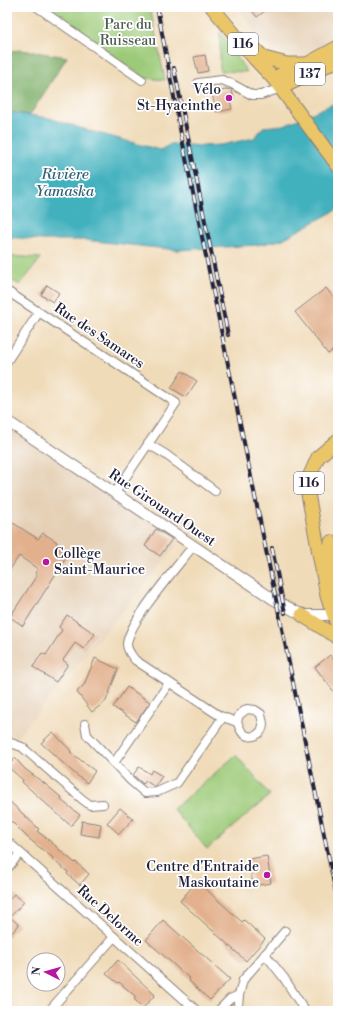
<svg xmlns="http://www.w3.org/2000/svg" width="345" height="1018" font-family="'Libre Bodoni',serif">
<rect width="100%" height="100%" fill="#fff"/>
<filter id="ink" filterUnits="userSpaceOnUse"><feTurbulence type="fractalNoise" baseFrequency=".025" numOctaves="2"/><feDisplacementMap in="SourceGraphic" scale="8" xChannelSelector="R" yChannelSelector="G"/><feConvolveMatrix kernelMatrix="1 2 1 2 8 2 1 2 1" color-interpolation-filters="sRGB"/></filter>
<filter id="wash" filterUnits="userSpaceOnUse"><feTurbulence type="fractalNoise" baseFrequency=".012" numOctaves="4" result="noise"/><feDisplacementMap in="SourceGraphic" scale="16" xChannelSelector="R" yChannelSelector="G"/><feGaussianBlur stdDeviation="0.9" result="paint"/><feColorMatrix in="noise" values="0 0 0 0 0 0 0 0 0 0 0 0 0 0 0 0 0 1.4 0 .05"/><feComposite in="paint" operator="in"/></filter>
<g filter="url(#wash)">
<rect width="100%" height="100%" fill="#f0dbb9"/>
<!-- built -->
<g fill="#e5d0b6">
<polygon points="238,7 338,7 338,47 302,60 262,44"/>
<polygon points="7,427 180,542 17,737 7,730"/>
</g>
<!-- green -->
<g fill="#9cca78" stroke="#5f765a">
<polygon points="43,7 150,7 165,80 145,78"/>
<polygon points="220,32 247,72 220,71"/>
<polygon points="7,256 41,258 20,285 7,278"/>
<polygon points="236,755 270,795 207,849 173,809"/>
</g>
<!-- forest -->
<polygon fill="#7dae68" stroke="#506852" points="22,50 67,57 30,115 7,112 7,51"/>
<!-- water -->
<polygon fill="#43b1be" stroke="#326a7c" points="338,102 338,209 281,240 257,245 177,250 85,240 42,240 7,237 7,112 49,118 90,131 160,150 171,144 203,146 221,145 254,138 263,127 284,125"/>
<g id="blocks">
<!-- building -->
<g fill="#e2b08c">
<polygon points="249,7 270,7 257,17"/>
<polygon points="205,55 208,71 198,73 194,57"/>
<polygon points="230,89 232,90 234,99 230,100 232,109 216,112 212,93"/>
<polygon points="47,285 59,293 53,302 41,295"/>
<polygon points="326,288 338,303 338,347 328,354 295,312"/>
<polygon points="182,371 197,381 186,397 171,388"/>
<polygon points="7,519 38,539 43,533 57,542 57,547 67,556 23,626 10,617 37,575 35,573 38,569 19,556 7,574"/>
<polygon points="156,529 172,539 160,556 145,546"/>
<polygon points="67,615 95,634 84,649 75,643 63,660 68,664 56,682 33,667 42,653 46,655 62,630 59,627"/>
<polygon points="330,655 338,665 338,697 315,667"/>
<polygon points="95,658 118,669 106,701 92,712 77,692 84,685"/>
<polygon points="127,687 150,702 136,722 113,707"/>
<polygon points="53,732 71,751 70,752 95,771 87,783 74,773 41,743"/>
<polygon points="15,758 25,769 44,783 62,798 61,800 80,815 71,826 22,782 23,780 8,767"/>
<polygon points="139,767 150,774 152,770 162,776 155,787 146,781 143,784 133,775"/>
<polygon points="7,799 39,829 37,831 56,846 56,847 75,863 76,862 89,874 80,885 67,874 68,872 52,859 53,858 28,838 7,817"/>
<polygon points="120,808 133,819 119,834 107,823"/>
<polygon points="82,821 101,824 99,837 80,834"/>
<polygon points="267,856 271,883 253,886 249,859"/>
<polygon points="197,881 242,922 244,920 265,939 246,961 180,901"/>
<polygon points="14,894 24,902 10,917 19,925 7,938 7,902"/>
<polygon points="163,920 230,979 210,1000 189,981 190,979 146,940"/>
<polygon points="118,960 155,995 143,1008 134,999 136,997 119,982 118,983 106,974"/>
</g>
</g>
</g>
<g filter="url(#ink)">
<use href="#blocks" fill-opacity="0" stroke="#897e7a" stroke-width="1"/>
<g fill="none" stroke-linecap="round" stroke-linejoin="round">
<!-- minor casing -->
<g stroke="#897e7a" stroke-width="10">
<g id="minor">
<polyline points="37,7 142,80"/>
<polyline points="198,83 222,80 232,84 252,95 261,95 281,88"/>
<polyline points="7,291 176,403 115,493"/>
<polyline points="7,361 39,312"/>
<polyline points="148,444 165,454 215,491"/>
<path d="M193 546C178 566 129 621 127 644 127 650 131 655 135 660L220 716 237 722C239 725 240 731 243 733 251 741 263 734 263 724 263 721 261 717 261 714L255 710 247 709 239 715 237 722"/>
<polyline points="85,724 87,735 131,781 145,793 157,792 177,783 223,717"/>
<polyline points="7,745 11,743 22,747 82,799 90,805 103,804"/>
<polyline points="114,763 169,683"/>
<polyline points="7,841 197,1011"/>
<polyline points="7,869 20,853"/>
<polyline points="265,954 284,978 305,1011"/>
<polyline points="49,1011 114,937"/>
<polyline points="218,1011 230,999 239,995"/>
<polyline points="234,1011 238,1007 239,995 243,980 285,931"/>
</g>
</g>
<!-- tertiary casing -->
<g stroke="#897e7a" stroke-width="12">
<polyline id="tertiary" points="7,421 273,599 302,615 324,615 338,614"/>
</g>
<!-- primary casing -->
<g stroke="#897e7a" stroke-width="15">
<g id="primary">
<polyline points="212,7 255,59 273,78 338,166"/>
<polyline points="254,48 264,58 287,64 307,64"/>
<polyline points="273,78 307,64 338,47"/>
<polyline points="281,88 338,60"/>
<polyline points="338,440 318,457 310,475 308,494 327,596 338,627"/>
<polyline points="331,542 329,556 338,597"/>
<polyline points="302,615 335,636 338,639"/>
</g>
</g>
<!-- minor -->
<use href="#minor" stroke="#fff" stroke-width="8"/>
<!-- tertiary -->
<use href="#tertiary" stroke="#fff" stroke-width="10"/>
<!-- primary -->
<use href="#primary" stroke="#eac669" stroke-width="13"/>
<!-- rail casing -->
<g stroke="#22223b" stroke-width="4">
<g id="rail">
<polyline points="157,7 181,134 338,903"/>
<polyline points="174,68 228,335"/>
<polyline points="272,548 285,613"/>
</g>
</g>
<!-- rail -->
<use href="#rail" stroke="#fff" stroke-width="2.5" stroke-dasharray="8" stroke-linecap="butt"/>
</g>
</g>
<!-- markers -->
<g fill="#b5179e" stroke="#fff" stroke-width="1.5">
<circle cx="229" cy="98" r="4"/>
<circle cx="46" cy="562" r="4"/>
<circle cx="267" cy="875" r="4"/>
</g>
<g text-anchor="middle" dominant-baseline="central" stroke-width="3.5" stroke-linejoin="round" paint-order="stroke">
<!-- shield labels -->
<g fill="#fff" stroke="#646476" stroke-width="1">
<rect x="228" y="33" width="30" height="22" rx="3"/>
<rect x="295" y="63" width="30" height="22" rx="3"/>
<rect x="294" y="472" width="30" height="22" rx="3"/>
</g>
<g font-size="13" font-weight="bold" fill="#22223b">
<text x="243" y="44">116</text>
<text x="310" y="74">137</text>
<text x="309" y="483">116</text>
</g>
<!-- park labels -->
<g font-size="14" fill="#4d5d50" stroke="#fff">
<text x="128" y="25">Parc du<tspan x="128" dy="16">Ruisseau</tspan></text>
</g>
<!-- poi labels -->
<g font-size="14" fill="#22223b" stroke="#fff" text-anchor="end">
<text x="221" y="90">Vélo<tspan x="221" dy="16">St-Hyacinthe</tspan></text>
<text x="54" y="554" text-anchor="start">Collège<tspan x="54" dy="16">Saint-Maurice</tspan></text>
<text x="259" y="867">Centre d'Entraide<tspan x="259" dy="16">Maskoutaine</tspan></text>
</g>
<!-- street labels -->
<g font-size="14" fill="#22223b" stroke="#fff">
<text transform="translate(99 336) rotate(34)">Rue des Samares</text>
<text transform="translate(162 508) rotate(34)">Rue Girouard Ouest</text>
<text transform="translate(110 916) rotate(42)">Rue Delorme</text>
</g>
<!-- water labels -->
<g font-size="15" font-style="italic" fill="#316276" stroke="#fff">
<text x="65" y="174">Rivière<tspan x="65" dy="17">Yamaska</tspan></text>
</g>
</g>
<!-- margin -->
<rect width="345" height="1018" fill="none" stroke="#fff" stroke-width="24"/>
<!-- north arrow -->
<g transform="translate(46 972) rotate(276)"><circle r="19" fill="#ffffff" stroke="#a7a7b1"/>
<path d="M0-3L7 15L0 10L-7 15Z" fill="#b5179e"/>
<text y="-6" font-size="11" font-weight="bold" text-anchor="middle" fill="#22223b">N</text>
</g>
</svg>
